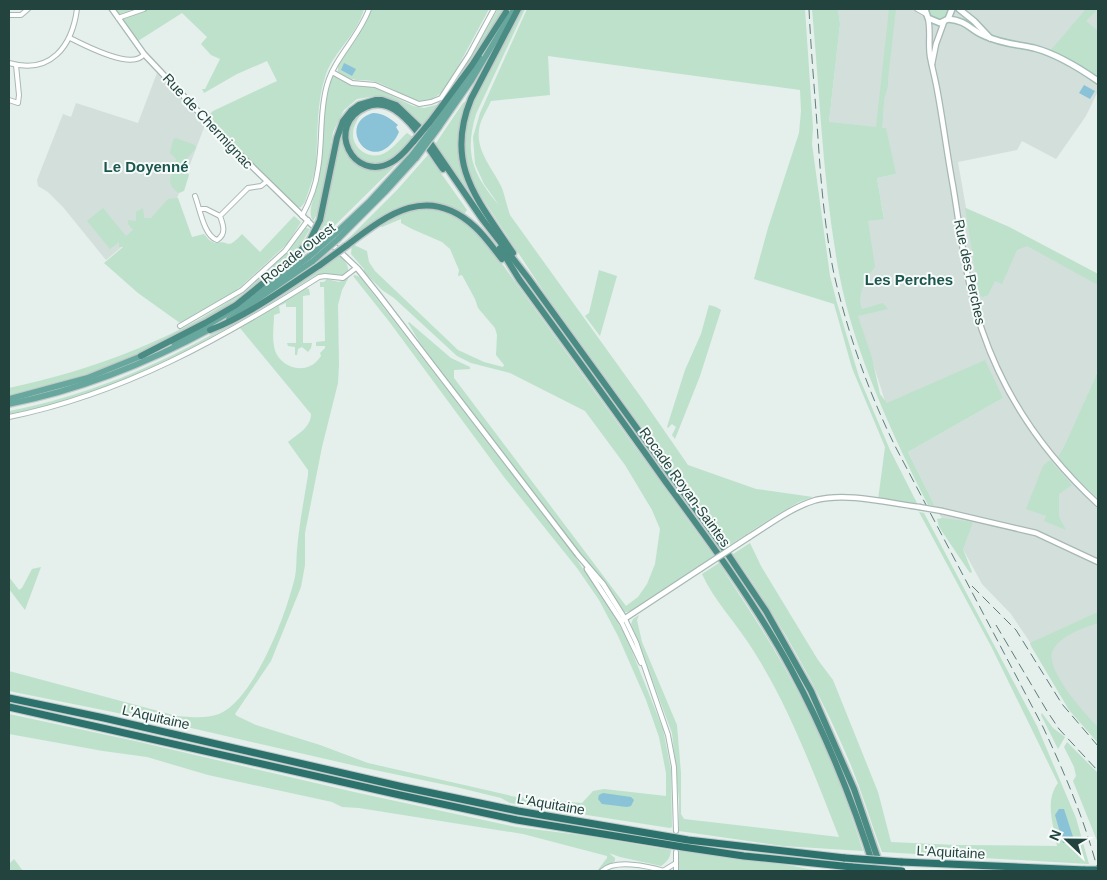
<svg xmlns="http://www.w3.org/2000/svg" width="1107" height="880" font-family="Arial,sans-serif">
<rect width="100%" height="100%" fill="#e5efec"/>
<!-- built -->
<g fill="#d3dfdb">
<polygon points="838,9 1098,9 1098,91 1086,116 1056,159 1022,141 1017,150 958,162 966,208 1009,227 1098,274 1098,371 1065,446 1055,463 1098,509 1098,743 1011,614 982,584 963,549 951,535 935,506 908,452 1003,398 886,404 858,317 848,272 868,221 884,218 877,178 896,174 829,122 840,24"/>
<polygon points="157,73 205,125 176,201 106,260 63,207 48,192 38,186 37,180 63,114 71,117 76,103 138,123"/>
</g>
<!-- green -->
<g fill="#bde1cb">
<path d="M115 9H364C357 35 335 50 326 74 316 103 318 132 316 162 315 175 309 189 305 202L301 207 297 208 274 187 208 116 213 111 277 81 267 61 237 74 204 93 202 89H205L220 59 211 55 201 44 207 37 182 13 138 41Z"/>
<path d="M370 9H489L448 85C423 116 407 94 379 83 363 77 355 85 338 72V65L357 38Z"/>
<polygon points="498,9 503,9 470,64 444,99 469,59"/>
<path d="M522 9H525L476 114C464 154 473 175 499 205L484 184 475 164 473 137 480 113 527 9H805L813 128 812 144 830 276 837 303 859 377 890 450 918 505 878 500 885 447 852 368 834 304 754 279 768 228 799 133 801 111 800 90 548 56 550 95 491 101C487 110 480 120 479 130 476 152 494 170 502 188 505 197 507 206 510 215L643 400 688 465 756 489 813 497 799 502 778 514 728 546 546 295 473 184 463 157 464 126 472 103Z"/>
<path d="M812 9H838L840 24 829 122 876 127 889 9H896L888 79C889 90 884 94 884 103 883 111 883 119 882 128H886L896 174 877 178 884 219 868 221 875 267C866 277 856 295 862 309L883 303 888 309 858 316 872 358 880 394 887 403 985 360 1003 398 908 452 935 506 928 505C892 434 854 352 839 273 823 186 820 97 812 9Z"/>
<polygon points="928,9 950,9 946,18 939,21 930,16"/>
<polygon points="1086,9 1098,9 1086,21 1098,31 1098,77 1072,60 1051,50"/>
<path d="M333 76 347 83 372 86 413 106 424 108 440 104 421 127 402 105 391 100 376 96 357 99 344 110 333 132 325 183 317 214 313 221C307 211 314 200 316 188 325 152 319 114 331 78Z"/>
<path d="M469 99C455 134 453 151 468 186L466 190 434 146 463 103Z"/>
<path d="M359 114 360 115C357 121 353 127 353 133 352 147 366 158 380 155 391 152 399 140 407 133L413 137C405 147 396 158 384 162 361 169 339 144 351 122 353 119 356 116 359 114Z"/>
<path d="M342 131C343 156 353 168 378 167 384 167 389 168 394 167L327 233 319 227 338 141Z"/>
<path d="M176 138 195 145 196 148 184 162V168L189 175 184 191 179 193C162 182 174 174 176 159L170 153 173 140Z"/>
<polygon points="428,155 467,210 464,214 439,205 417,204 341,246 398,189"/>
<path d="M178 198 192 237 204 234 209 240 215 243C231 239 225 252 242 234L260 252 294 216 301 222 288 243 236 291 180 323 138 293 104 263 123 247H119V242L110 249 87 221 103 208 126 236 133 230 128 224V220L136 221V212L143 208 144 218H151L168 199Z"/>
<polygon points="965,208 1009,227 1098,274 1098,285 1027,246 1017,250 1002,284 995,281 988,295 983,297 979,295"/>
<path d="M416 209C452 209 462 218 487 243L714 556 631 611 626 612H623L604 581 591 568 572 544 420 343 408 323 409 322 451 358 470 367V369L454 370V378L626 606 638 597 647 584 655 564 660 529 652 510 625 465 585 411 510 373 471 363 457 356 394 298 382 290 364 272V269L351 254 352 244 367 251 369 262 375 271 458 350 484 362 503 367 504 365 496 355 497 335 495 328 478 308 475 299 462 275 458 276 459 270 450 249 442 242 412 229 401 223V219L382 227 379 225 393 216Z"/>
<path d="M305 227 310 229 301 244 281 264 215 315 168 340 106 367 74 379 9 396V388C100 369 216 326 281 258 290 248 296 237 305 227Z"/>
<path d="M338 254C344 260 349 264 348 272L342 276 322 274 316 275C242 322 166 366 83 395 59 404 34 409 9 414V411C83 397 157 366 222 329 262 307 300 280 338 254Z"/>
<polygon points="599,270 617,276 600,336 585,316 589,313"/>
<path d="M355 275 360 277 574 555 625 634 663 729 671 770 672 827 670 828 510 803 501 798 456 787 365 768 187 727 9 691V671L177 716C190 717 206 719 219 714 254 699 285 617 294 581 297 571 296 561 297 550 299 525 304 500 308 475V470L288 442C298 434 311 427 311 414L240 328 306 288 309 289 310 295 303 296V343H312L311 348 308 352 302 347 298 349 297 355H295V347L288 346 287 343H296V307H286V303L279 306 280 313 274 315C274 325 272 336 274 346 276 362 295 373 310 366 315 364 318 360 321 356L320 353 325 348V346H316V342L325 341 324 287H320V282H324L327 279 339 282 349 277 342 290 338 305 339 365 338 383 322 447 305 533V565L301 587 271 661 235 714 237 716 256 725 320 745 368 763 516 797 582 803 593 791 604 789 666 796V773L659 737 646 700 618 636 599 600 577 568 504 477 388 320 353 276Z"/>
<polygon points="709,305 716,307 721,310 700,376 675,439 672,435 676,427 672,424 668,428 667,427 685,370 701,334"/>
<polygon points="1098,371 1098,499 1057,459 1065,445"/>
<polygon points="1050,460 1072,485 1059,494 1059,517 1066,530 1044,521 1046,516 1026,509 1043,466"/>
<path d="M919 512 924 513 1037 726 1076 818 1089 864 882 852C871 823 862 792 850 763 819 689 779 619 733 554L750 543 761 566 818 660 833 680 878 792 891 842 955 845 1057 846C1054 825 1044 802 1058 783L991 646Z"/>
<polygon points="942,518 973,522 963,549 972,572 970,573 939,527 937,519"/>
<path d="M719 563C738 593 758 622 776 653 813 715 842 783 863 851L783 846 679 831V800L672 733 631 624 633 619 639 615 637 620 642 642 677 725 681 773V814L684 819 839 837C814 774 790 708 753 650 738 625 714 601 702 574Z"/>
<polygon points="41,567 25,610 9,589 9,577 19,590 22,588 32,569"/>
<path d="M1098 612V623C1083 628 1061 635 1053 650 1043 668 1086 715 1098 727V743L1069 710 1031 646 1030 643Z"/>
<polygon points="1042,713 1053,728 1065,737 1058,749 1041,715"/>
<path d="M9 714 135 741 354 792 516 827 588 836 671 850C670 858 668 861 661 866L620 857 609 853 615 858V861L601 871H597L607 858V856L523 834 359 808 342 807 332 802 208 775 147 757 103 751 9 734Z"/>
<polygon points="1067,742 1098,773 1098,843 1073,781 1076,776 1074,767 1064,747"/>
<polygon points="682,850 788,865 818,871 678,871 678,851"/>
<polygon points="14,859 23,871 9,871 9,864"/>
</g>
<!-- water -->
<g fill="#8ac2d7">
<polygon points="344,63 356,69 352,76 341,70"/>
<polygon points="1084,85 1095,91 1090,99 1079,93"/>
<path d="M373 113C383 113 390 118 398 125L396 127 399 132C397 137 394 141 390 145 366 169 338 123 373 113Z"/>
<polygon points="603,793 631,797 634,800 631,806 627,807 602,804 598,799 599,795"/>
<polygon points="1059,809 1064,809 1075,843 1063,843 1055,815"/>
</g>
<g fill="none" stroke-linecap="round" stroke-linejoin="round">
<!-- minor casing -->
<g stroke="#a7b8b4" stroke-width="6">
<g id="minor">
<polyline points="917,9 926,14"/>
<polyline points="9,15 21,15 28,9"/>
<polyline points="118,18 144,9"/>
<path d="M70 38C84 45 133 71 144 54"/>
<path d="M9 63C51 75 72 46 77 9"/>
<polyline points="332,72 352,83 375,85 419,104 431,102 441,98 469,55 494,9"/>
<polyline points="9,100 18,103 19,95 16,65"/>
<path d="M195 196C200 209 204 236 217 240 227 234 223 224 220 216L248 188 261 186 266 182"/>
<polyline points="200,209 206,209 220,216"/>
<path d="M302 216C310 201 316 185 318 169 323 141 319 113 327 85 335 57 359 37 369 9"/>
<polyline points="180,326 242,290 285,251 308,220"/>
<path d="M9 417C123 394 221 339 319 277L325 276 343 278 356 268"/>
<polyline points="625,619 636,642 668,735 674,767 676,831"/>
<polyline points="621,621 641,663"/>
<polyline points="676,852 676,871"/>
<path d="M602 871C615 859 648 866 664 871"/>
<polyline points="663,871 676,863"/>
</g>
</g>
<!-- tertiary casing -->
<g stroke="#a7b8b4" stroke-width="7">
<g id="tertiary">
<polyline points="112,9 144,54 223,138 312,225"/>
<path d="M928 18C931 31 928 43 930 56 932 67 935 78 937 89 943 121 947 154 953 186 961 234 966 284 982 330 1005 398 1046 456 1098 504"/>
<polyline points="932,64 936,44 944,22"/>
<polyline points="318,231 358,269 378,294 578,555 603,584 625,619"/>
<polyline points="942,511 1036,533 1098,562"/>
<path d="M749 537C770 524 792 507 816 500 847 492 888 503 919 507"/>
<polyline points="587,569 621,621 700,569"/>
</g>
</g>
<!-- secondary casing -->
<g stroke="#a2bcb6" stroke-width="8">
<g id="secondary">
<polyline points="925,9 928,18 940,23 948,19 952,9"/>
<polyline points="959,9 974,21 990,38"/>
<path d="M948 19C969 21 969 30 985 36 1003 44 1016 44 1034 48 1057 54 1078 67 1098 81"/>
</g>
</g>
<!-- primary casing -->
<g stroke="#c1cac9" stroke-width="8">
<g id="primary">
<polyline points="435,125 480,58"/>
<polyline points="439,127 471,81 514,9"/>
<polyline points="334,235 369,202 413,154"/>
<polyline points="338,239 386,191 416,158"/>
<polyline points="229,319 313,261"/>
<path d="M174 343C223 319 266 289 310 256"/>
<polyline points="9,399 87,378 144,355"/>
<path d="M9 404C80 390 148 363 212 328"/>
</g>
</g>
<!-- trunk casing -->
<g stroke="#c1cac9" stroke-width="9">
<g id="trunk">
<polyline points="430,122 472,65 506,12"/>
<path d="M414 141C407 149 401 157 392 162 353 184 324 125 366 107 375 103 386 104 395 110 415 123 429 150 443 169"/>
<polyline points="320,220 337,138 343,121 351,111 359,105 376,100 382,100 396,105 420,128 483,220 528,278 723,547 766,611 811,691 854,789 882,871"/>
<path d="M346 246C387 215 427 183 475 227 485 236 493 248 502 259"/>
<path d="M500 248 519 279C568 346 617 413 665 481 710 542 755 603 791 669 826 734 853 801 875 871"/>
<path d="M513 253C478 200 444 165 471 99L518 9"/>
<path d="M210 330C249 315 285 288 320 265"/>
<polyline points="141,356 205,323 236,305 294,258 310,240"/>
</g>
</g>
<!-- motorway casing -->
<g stroke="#c1cac9" stroke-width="9">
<g id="motorway">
<polyline points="9,698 104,718 403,787 518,811 688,840 845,858"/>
<polyline points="9,707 400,795 517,820 683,847 744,856 852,867"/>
<polyline points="901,862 1085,870"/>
</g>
</g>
<!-- minor -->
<use href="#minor" stroke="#fff" stroke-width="4"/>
<!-- tertiary -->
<use href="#tertiary" stroke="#fff" stroke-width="4.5"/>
<!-- secondary -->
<use href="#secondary" stroke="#fff" stroke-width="5"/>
<!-- primary -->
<use href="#primary" stroke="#67a79e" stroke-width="5.5"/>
<!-- trunk -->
<use href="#trunk" stroke="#4a8c84" stroke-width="6"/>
<!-- motorway -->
<use href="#motorway" stroke="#2c716b" stroke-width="7"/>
<!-- rail -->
<g stroke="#5d7e79" stroke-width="1" stroke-dasharray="10 5" stroke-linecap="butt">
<path d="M809 9C811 52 815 95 818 138 821 184 825 230 834 274 848 334 868 391 895 446L1043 727C1065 774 1085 821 1098 871"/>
<polyline points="972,586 1016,630 1062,704 1098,746"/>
<polyline points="996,625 1047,711 1059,729 1098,771"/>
</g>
<!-- tertiary-bridge casing -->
<g stroke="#a7b8b4" stroke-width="7" stroke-linecap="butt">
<g id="tertiary-bridge">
<polyline points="919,507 942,511"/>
<polyline points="700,569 749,537"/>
</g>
</g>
<!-- primary-bridge casing -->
<g stroke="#c1cac9" stroke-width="8" stroke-linecap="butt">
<g id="primary-bridge">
<polyline points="413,154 435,125"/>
<polyline points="416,158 439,127"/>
<polyline points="310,256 334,235"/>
<polyline points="313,261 338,239"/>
</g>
</g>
<!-- trunk-bridge casing -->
<g stroke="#c1cac9" stroke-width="9" stroke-linecap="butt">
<g id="trunk-bridge">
<polyline points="414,141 430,122"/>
<polyline points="310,240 320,220"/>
<polyline points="320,265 346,246"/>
</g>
</g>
<!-- motorway-bridge casing -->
<g stroke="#c1cac9" stroke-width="9" stroke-linecap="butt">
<g id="motorway-bridge">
<polyline points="845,858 901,862"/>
<polyline points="852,867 902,871"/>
<polyline points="1085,870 1098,870"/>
</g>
</g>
<!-- tertiary-bridge -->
<use href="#tertiary-bridge" stroke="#fff" stroke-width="4.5"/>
<!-- primary-bridge -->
<use href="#primary-bridge" stroke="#67a79e" stroke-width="5.5"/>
<!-- trunk-bridge -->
<use href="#trunk-bridge" stroke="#4a8c84" stroke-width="6"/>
<!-- motorway-bridge -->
<use href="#motorway-bridge" stroke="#2c716b" stroke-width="7"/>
</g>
<g text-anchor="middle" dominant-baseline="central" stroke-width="4" stroke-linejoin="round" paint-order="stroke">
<!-- street labels -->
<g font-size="14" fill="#22433e" stroke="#f6fbf9">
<text transform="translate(208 121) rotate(47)">Rue de Chermignac</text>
<text transform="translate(298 253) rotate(-38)">Rocade Ouest</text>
<text transform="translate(970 272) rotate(78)">Rue des Perches</text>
<text transform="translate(685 487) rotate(54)">Rocade Royan-Saintes</text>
<text transform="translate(156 717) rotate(13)">L'Aquitaine</text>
<text transform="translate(551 804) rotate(10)">L'Aquitaine</text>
<text transform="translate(951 852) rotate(3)">L'Aquitaine</text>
</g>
<!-- neighbourhood labels -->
<g font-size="15" font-weight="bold" fill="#1c574f" stroke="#f6fbf9">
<text x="146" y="166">Le Doyenné</text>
<text x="909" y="279">Les Perches</text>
</g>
</g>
<!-- border -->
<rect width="1107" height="880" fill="none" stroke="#22433e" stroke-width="20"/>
<!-- north arrow -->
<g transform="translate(1067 840) rotate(292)" stroke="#f6fbf9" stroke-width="4" paint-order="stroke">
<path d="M0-4L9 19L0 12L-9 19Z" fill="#22433e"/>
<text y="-8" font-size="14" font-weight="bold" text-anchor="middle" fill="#22433e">N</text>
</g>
</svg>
